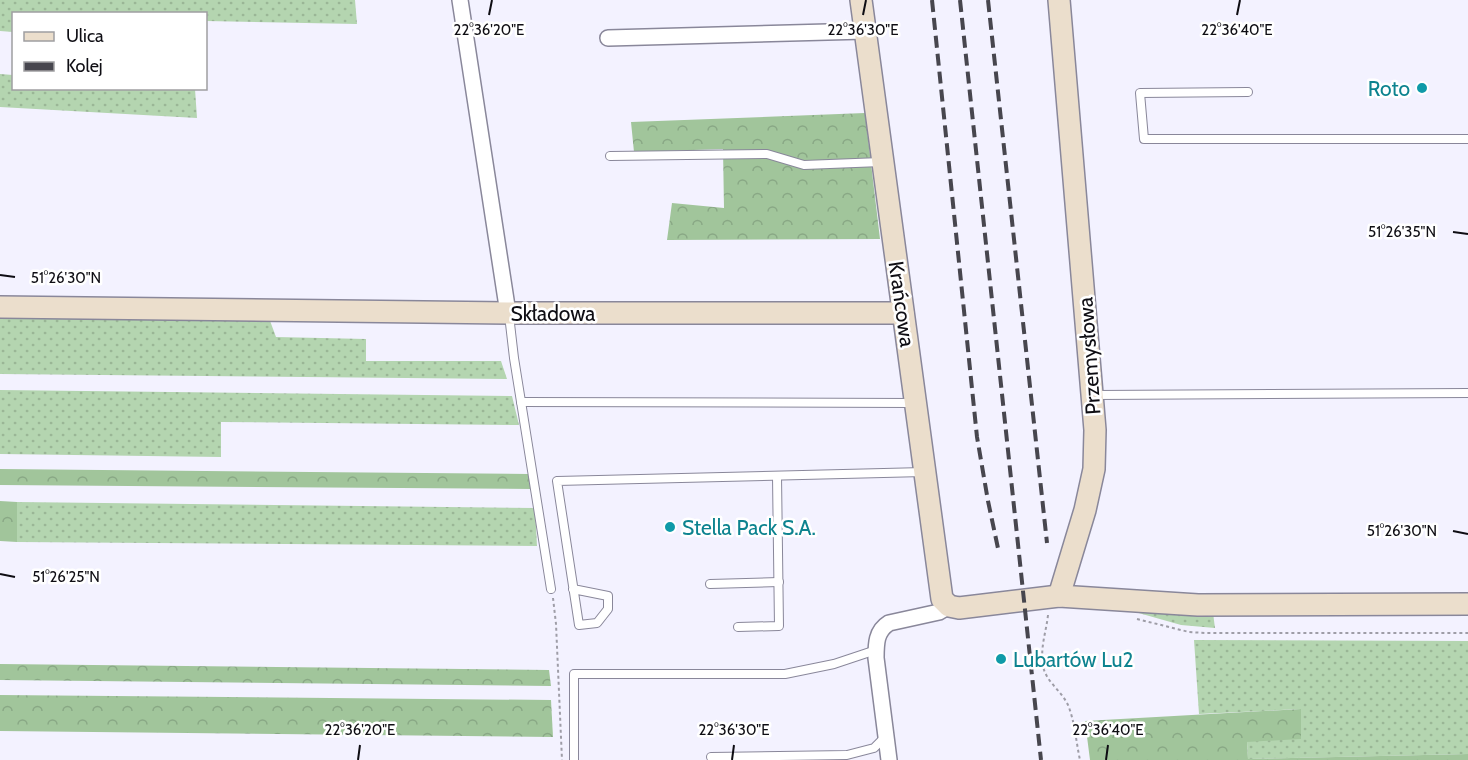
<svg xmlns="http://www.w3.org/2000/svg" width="1468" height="760" font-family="Cabin,sans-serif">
<defs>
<pattern id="grass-dots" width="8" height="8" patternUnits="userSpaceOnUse" patternTransform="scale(1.5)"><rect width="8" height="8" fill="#b4d5b0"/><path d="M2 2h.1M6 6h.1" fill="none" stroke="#9ab696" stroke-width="1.8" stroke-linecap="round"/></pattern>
<pattern id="forest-crowns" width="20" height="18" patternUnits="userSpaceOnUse" patternTransform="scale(1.5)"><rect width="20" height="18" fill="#a1c59b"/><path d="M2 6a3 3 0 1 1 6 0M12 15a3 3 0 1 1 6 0" fill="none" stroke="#89a885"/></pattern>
</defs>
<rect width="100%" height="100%" fill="#f3f2ff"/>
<!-- grass -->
<g fill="url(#grass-dots)">
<polygon points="0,0 355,0 357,24 206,21 206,14 14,14 13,32 0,31"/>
<polygon points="0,74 13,75 14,88 195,89 197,118 0,107"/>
<polygon points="0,315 269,318 276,337 366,339 366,361 501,361 507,379 0,374"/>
<polygon points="0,390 512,396 519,425 221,422 221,457 0,454"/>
<polygon points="17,502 535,508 537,546 17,542"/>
<polygon points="1121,608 1213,613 1215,628 1181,625"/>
<polygon points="1194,640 1468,641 1468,754 1248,759 1247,742 1301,709 1199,714"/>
</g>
<!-- forest -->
<g fill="url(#forest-crowns)">
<polygon points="865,113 880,239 667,240 672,203 724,208 723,149 634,152 631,122"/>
<polygon points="0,469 529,474 532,489 0,485"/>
<polygon points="0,501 17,502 17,542 0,541"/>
<polygon points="0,664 549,670 551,686 0,680"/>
<polygon points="0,695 551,700 553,737 0,731"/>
<polygon points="1301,709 1301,739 1247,742 1248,759 1468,754 1468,760 1090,760 1085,721"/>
</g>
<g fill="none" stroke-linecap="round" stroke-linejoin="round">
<!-- lane casing -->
<g stroke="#89879a" stroke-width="10">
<g id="lane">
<polyline points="1248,92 1140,93 1144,139 1468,139"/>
<polyline points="610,156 767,154 804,165 881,162"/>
<polyline points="509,315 514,358 551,589"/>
<polyline points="1095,395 1468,393"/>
<polyline points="521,402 914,403"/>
<polyline points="710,584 779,582"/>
<polyline points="573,589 608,596 608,609 597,623 579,625 557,481 924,472"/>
<polyline points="738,627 779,626 777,476"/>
<polyline points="711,757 847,755 874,748 885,737"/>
<polyline points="574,760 574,674 785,674 834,664 876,650"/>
</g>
</g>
<!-- street casing -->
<g stroke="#89879a" stroke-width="18">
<g id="street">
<polyline points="460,0 508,313"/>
<polyline points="608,38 865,31"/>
<path d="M889 760 876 658C876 644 876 631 889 623L939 612 949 606"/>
</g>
</g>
<!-- secondary casing -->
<g stroke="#89879a" stroke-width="24">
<g id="secondary">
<polyline points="861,0 942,599 949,606 959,608 1059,596 1198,605 1468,604"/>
<polyline points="1059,0 1095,430 1094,469 1085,510 1059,596"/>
<polyline points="0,307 508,313 903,313"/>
</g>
</g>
<!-- path -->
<g stroke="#9e9da7" stroke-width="2" stroke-dasharray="3 3" stroke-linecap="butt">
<polyline points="553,598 556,624 562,760"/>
<path d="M1048 615C1046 633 1040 647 1043 666 1046 682 1061 690 1068 705 1075 722 1076 742 1080 760"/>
<polyline points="1137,619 1189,632 1205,633 1468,633"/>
</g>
<!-- lane -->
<use href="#lane" stroke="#fff" stroke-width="8"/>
<!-- street -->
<use href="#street" stroke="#fff" stroke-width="15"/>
<!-- secondary -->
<use href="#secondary" stroke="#ebdecc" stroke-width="21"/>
<!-- rail -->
<g stroke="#47464e" stroke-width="4" stroke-dasharray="12 6" stroke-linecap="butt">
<polyline points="932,0 977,437 988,501 999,553"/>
<polyline points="960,0 1041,760"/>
<polyline points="988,0 1047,543"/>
</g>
</g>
<!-- ticks -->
<path fill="none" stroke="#0e0d13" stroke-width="2" d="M489 15 492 0M863 15 866 0M1237 15 1240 0M1453 232 1468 234M0 275 15 277M1453 531 1468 534M0 574 15 577M358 760 360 745M732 760 734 745M1106 760 1108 745"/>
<!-- markers -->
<g fill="#0f9aa8" stroke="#fff" stroke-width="2">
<circle cx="1422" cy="88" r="6"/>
<circle cx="670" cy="527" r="6"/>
<circle cx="1001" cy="659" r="6"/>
</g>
<g text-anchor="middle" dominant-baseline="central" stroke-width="5" stroke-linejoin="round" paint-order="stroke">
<!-- culture labels -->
<g font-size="21" fill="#0d838f" stroke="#fff" text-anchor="start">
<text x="1410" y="88" text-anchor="end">Roto</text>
<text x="682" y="527">Stella Pack S.A.</text>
<text x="1013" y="659">Lubartów Lu2</text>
</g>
<!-- street labels -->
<g font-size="21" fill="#0e0d13" stroke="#fff">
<text transform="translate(902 304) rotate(82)">Krańcowa</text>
<text x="553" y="313">Składowa</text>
<text transform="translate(1089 356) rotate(-94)">Przemysłowa</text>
</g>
</g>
<g font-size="15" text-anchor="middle" fill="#0e0d13" stroke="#fff" stroke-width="5" stroke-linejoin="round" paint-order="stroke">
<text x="489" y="35">22°36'20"E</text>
<text x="863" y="35">22°36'30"E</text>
<text x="1237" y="35">22°36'40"E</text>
<text x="1402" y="237">51°26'35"N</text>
<text x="66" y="283">51°26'30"N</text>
<text x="1402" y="536">51°26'30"N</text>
<text x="66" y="582">51°26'25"N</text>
<text x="360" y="735">22°36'20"E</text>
<text x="734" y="735">22°36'30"E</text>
<text x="1108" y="735">22°36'40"E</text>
</g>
<!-- legend -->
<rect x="12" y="12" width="195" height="78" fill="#ffffff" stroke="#9f9ea1" stroke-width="1.5"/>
<rect x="24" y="32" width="30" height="9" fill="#ebdecc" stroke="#9f9ea1" stroke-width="1.5"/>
<text x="66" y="42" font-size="18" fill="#0e0d13">Ulica</text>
<rect x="24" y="62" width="30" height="9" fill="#47464e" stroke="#9f9ea1" stroke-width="1.5"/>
<text x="66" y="72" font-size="18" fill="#0e0d13">Kolej</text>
</svg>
